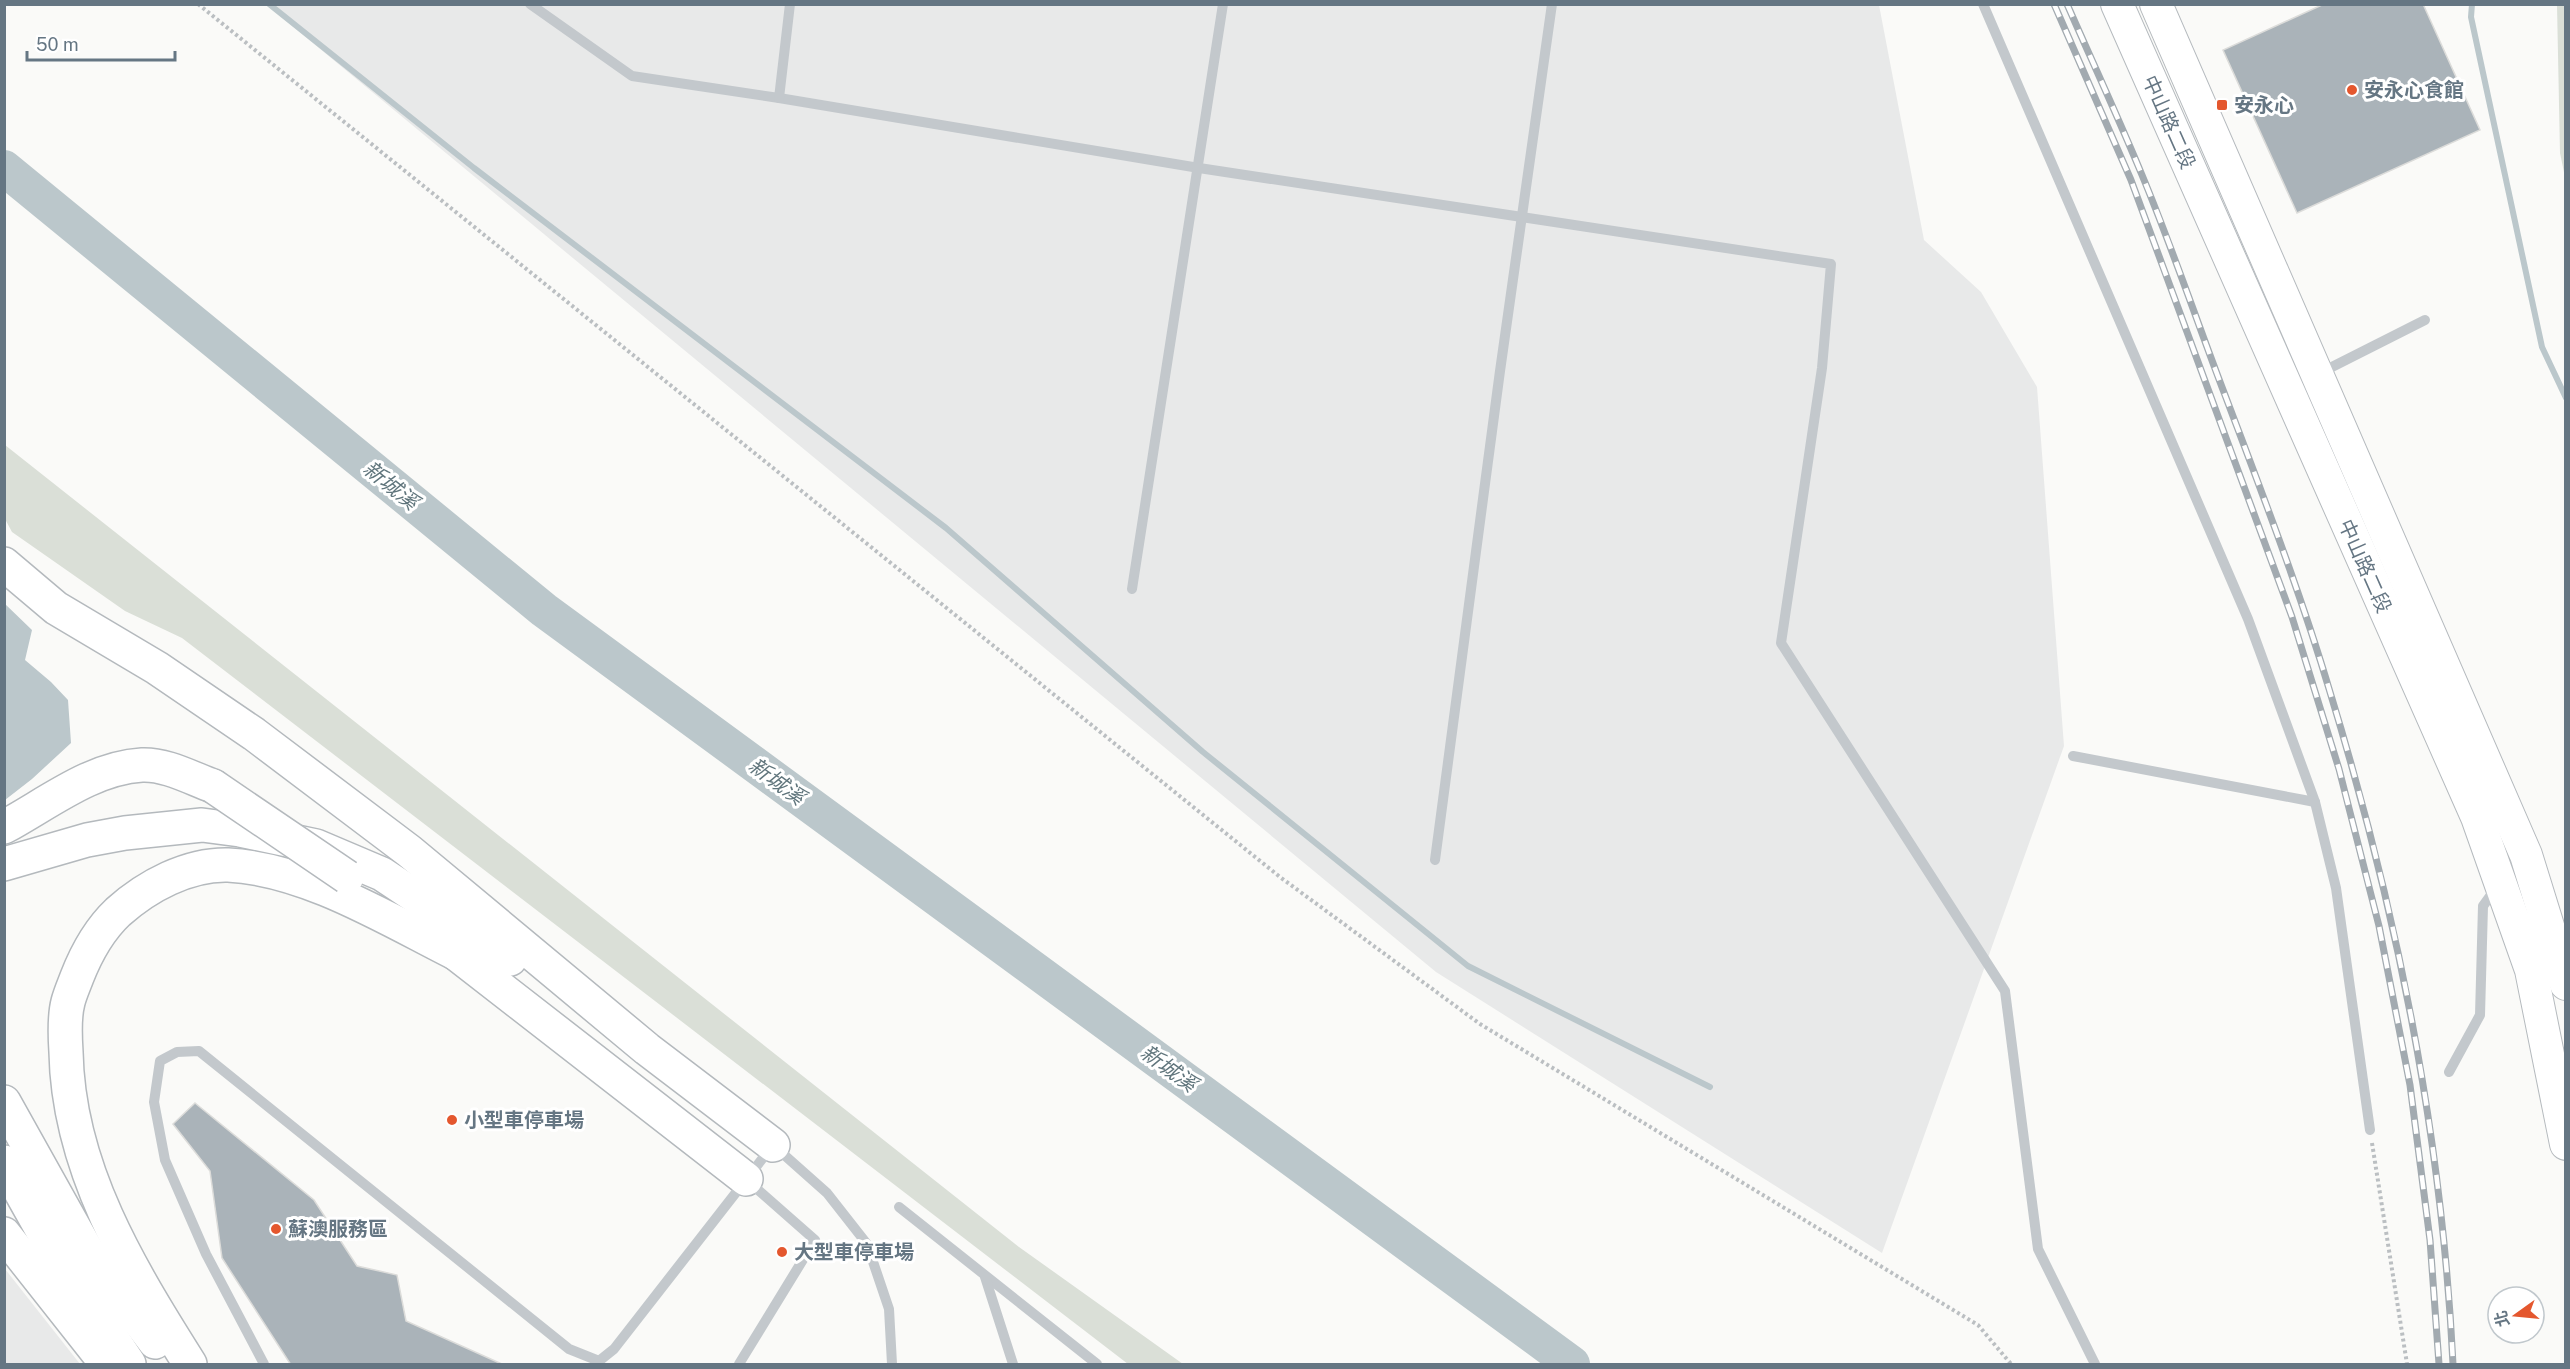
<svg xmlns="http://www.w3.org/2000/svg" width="2570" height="1369" font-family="'Public Sans','Noto Sans TC',sans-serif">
<rect width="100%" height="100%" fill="#fafaf8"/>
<!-- built -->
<g fill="#e8e9e9">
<polygon points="267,5 1879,5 1924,240 1981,292 2037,387 2064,746 1882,1253 1436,972"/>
<polygon points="5,1269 80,1364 5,1364"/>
</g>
<!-- green -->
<g fill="#dadfd7">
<polygon points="2557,5 2566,5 2565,177 2560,153"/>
<polygon points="5,445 1019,1247 1183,1364 1128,1364 182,638 125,611 12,532 5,519"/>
</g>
<!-- water -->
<polygon fill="#bbc7cb" points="4,603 32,630 25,660 51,682 68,700 71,743 32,779 5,800"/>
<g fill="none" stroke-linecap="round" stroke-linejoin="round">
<!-- stream -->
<g stroke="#bbc7cb" stroke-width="6">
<polyline points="269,4 474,168 946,528 1203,752 1468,966 1710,1087"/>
<polyline points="2472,4 2471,17 2542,347 2566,398"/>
</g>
<!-- river -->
<polyline stroke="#bbc7cb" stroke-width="36" points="4,168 544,610 1572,1364"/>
</g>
<!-- building -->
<g fill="#aab3b9" stroke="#dcdcda" stroke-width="1.5">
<polygon points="2324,4 2423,4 2480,130 2297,213 2223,50"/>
<polygon points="195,1103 314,1200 357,1266 397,1275 406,1321 504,1365 291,1365 222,1258 210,1171 173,1124"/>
</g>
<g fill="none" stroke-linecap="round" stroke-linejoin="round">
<!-- primary casing -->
<g stroke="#b5babe" stroke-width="34">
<g id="primary">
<polyline points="2117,4 2477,817 2531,970 2566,1144"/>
<polyline points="2156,4 2526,855 2566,984"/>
</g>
</g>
<!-- motorway casing -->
<g stroke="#b4b9bd" stroke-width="36">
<g id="motorway">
<polyline points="4,564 56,608 157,668 254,734 409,851 647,1049 773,1145"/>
<path d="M4 827C47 804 91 768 142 765 166 764 191 778 213 786"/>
<polyline points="4,864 87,840 125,833 202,825 240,830 316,846 382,874 510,959"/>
<polyline points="445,945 746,1179"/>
<polyline points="4,1102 90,1256 155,1342"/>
<polyline points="4,1162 55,1253 129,1364"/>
<polyline points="4,1234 98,1353"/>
<path d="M190 1364C130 1269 68 1168 66 1052 65 1037 64 1017 68 1002 70 994 74 985 77 977 86 954 100 929 118 912 147 886 188 864 228 865 309 869 392 922 463 957"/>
</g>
</g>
<!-- path -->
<g stroke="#bbbfc2" stroke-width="4" stroke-dasharray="3 3" stroke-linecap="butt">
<polyline points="198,4 1280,877 1480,1024 1978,1325 2011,1364"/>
<polyline points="2372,1143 2407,1364"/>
</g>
<!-- service -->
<g stroke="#c3c8cc" stroke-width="10">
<polyline points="530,4 632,76 779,98 1199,168 1831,264 1822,368 1781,643 2005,991 2038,1249 2095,1364"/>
<polyline points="1983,4 2248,619 2315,802 2336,888 2370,1130"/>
<polyline points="779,98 790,4"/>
<polyline points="2320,373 2425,320"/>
<polyline points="1132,589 1223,4"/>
<polyline points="2073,756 2315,802"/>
<polyline points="1435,860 1500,371 1552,4"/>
<polyline points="2449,1072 2480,1015 2483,906 2496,888"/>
<polyline points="899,1207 1097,1364"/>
<polyline points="985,1277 1013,1364"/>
<polyline points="264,1364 206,1254 165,1160 154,1102 160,1061 177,1052 199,1051 569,1349 599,1361 614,1349 773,1145 827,1193 867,1244 889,1309 892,1364"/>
<polyline points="739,1364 815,1240 749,1182"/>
</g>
<!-- primary -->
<use href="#primary" stroke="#fff" stroke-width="32"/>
<!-- motorway -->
<use href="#motorway" stroke="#fff" stroke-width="33"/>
<!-- rail casing -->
<g stroke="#a2aab0" stroke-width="7">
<g id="rail">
<polyline points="2054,4 2131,180 2292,617 2339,769 2379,926 2410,1085 2430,1240 2439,1364"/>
<path d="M2067 4C2092 61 2118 117 2142 175 2172 247 2197 322 2225 395 2262 493 2300 591 2330 692 2397 911 2442 1135 2453 1364"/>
</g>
</g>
<!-- rail -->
<use href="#rail" stroke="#fff" stroke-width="4.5" stroke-dasharray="14" stroke-linecap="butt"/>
<!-- motorway-bridge casing -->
<g stroke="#b4b9bd" stroke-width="36" stroke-linecap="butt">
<polyline id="motorway-bridge" points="213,786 347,877"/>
</g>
<!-- motorway-bridge -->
<use href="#motorway-bridge" stroke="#fff" stroke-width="33"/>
</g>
<!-- markers -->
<g fill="#e4572e" stroke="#fff" stroke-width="2">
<circle cx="2352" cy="90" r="6"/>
<rect x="2216" y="99" width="12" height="12" rx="3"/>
<circle cx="452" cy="1120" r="6"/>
<circle cx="276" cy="1229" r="6"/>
<circle cx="782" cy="1252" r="6"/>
</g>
<g text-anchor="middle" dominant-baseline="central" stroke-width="6" stroke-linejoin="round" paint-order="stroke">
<!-- poi labels -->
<g font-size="20" font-weight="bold" fill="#657683" stroke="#fff" text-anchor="start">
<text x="2364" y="90">安永心食館</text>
<text x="2234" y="105">安永心</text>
<text x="464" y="1120">小型車停車場</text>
<text x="288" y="1229">蘇澳服務區</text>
<text x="794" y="1252">大型車停車場</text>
</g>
<!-- street labels -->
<g font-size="20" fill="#657683" stroke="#fff">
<text transform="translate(2169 122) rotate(66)">中山路二段</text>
<text transform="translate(2365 566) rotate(66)">中山路二段</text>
</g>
<!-- water labels -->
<g font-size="21" font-style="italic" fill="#60757c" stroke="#fff">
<text transform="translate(391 485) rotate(39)">新城溪</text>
<text transform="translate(777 781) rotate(36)">新城溪</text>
<text transform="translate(1169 1068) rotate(36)">新城溪</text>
</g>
</g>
<!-- border -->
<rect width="2570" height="1369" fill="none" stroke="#657683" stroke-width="12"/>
<!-- north arrow -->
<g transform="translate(2516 1315) rotate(255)"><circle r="28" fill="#ffffff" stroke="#c1c8cd" stroke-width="1.5"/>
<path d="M0-4.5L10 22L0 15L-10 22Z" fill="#e4572e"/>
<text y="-9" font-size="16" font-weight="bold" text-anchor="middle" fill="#657683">北</text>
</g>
<!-- scale -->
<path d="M27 51v9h148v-9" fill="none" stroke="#657683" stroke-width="3"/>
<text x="36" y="51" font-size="18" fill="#657683" stroke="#ffffff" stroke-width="4.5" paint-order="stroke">50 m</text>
</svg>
